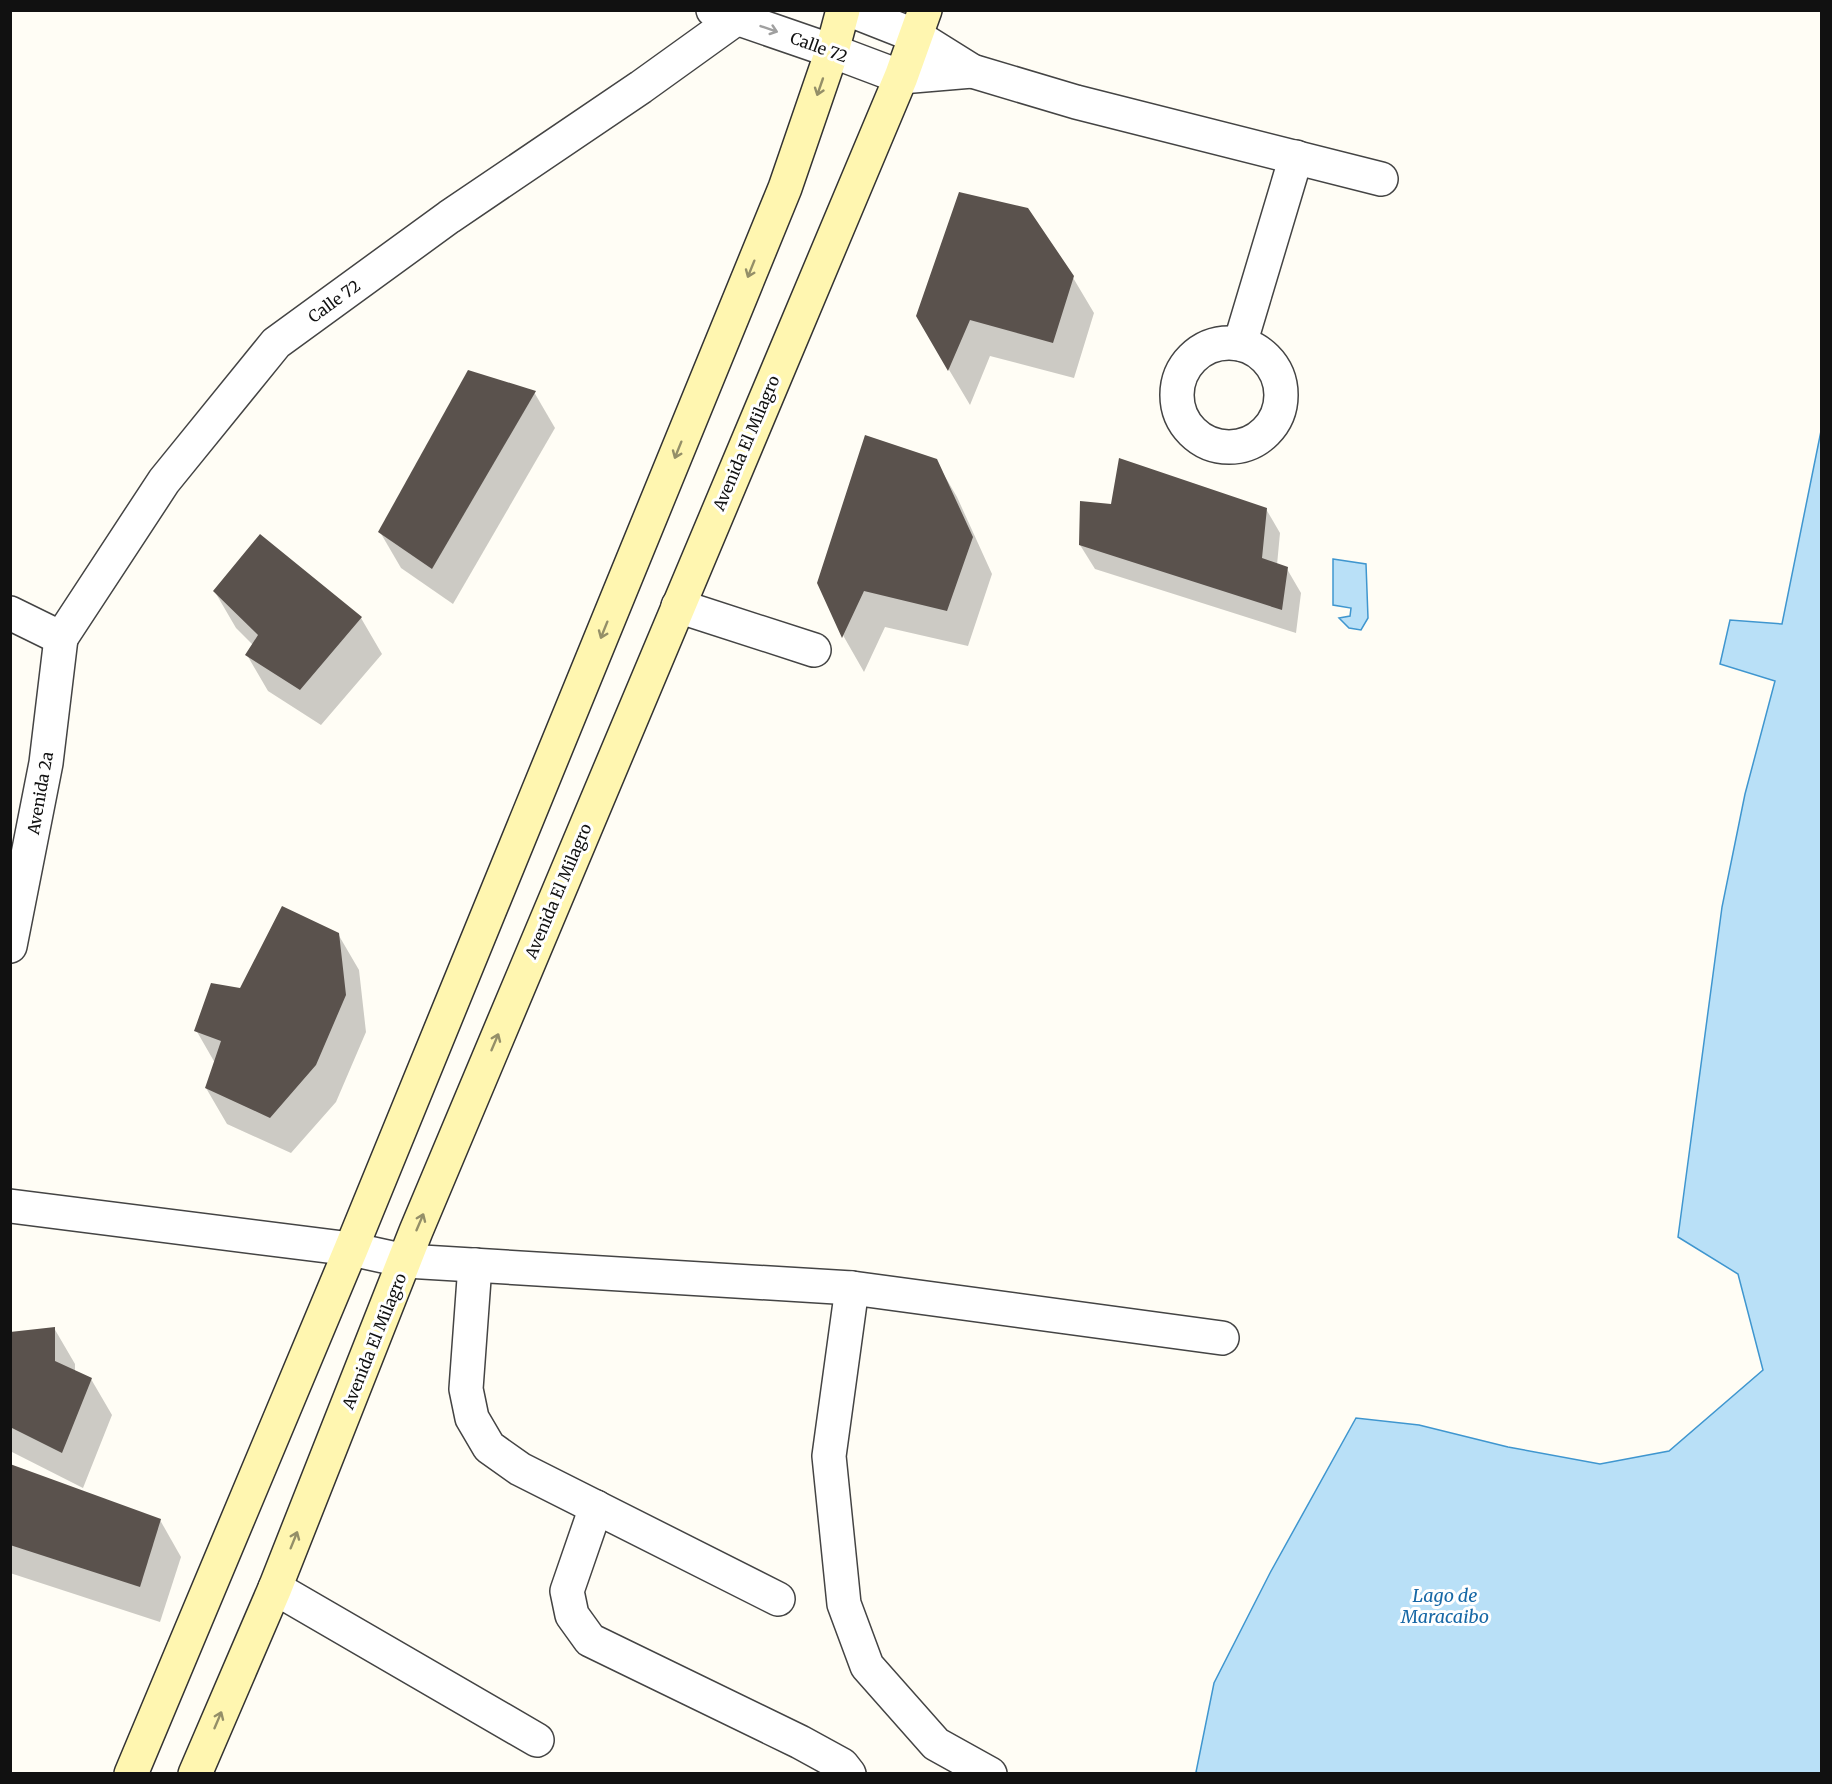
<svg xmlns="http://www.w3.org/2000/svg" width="1832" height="1784" font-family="Merriweather,serif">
<rect width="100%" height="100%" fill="#fffdf5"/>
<!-- water -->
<g fill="#b9e0f7" stroke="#3f96cf" stroke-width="1.5">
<polygon points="1821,431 1821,1773 1198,1773 1196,1772 1214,1683 1270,1573 1356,1418 1419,1425 1508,1447 1600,1464 1669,1451 1763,1370 1738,1274 1678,1237 1722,907 1745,794 1775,681 1720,664 1730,620 1782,624"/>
<polygon points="1333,559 1366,564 1368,618 1361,630 1349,628 1339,618 1350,616 1351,608 1333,605"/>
</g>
<!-- shadow -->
<g fill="#0003">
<polygon points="1072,276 1094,313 1074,378 990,356 970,405 917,316"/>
<polygon points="534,392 555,428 453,604 401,568 380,532"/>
<polygon points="936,461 957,497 992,574 968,646 885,627 864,672 844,637 819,583"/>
<polygon points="1112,506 1266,509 1280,533 1277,565 1287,569 1301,593 1296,633 1095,569 1080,545"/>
<polygon points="215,592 361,618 382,654 321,725 268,691 247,655 253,645 236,628"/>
<polygon points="338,934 359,970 366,1032 336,1102 291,1153 227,1124 206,1088 215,1063 196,1030 241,990"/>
<polygon points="54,1328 75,1364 75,1372 91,1379 112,1415 83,1488 10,1451 10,1333"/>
<polygon points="10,1466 160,1520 181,1557 160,1622 10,1573"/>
</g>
<!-- building -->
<g fill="#5a524d">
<polygon points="959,192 1028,208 1074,276 1053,343 970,320 948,371 916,316"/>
<polygon points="468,370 536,391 432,569 378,532"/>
<polygon points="865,435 937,459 973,537 947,611 864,591 842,638 817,583"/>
<polygon points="1119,458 1267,508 1262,558 1288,567 1282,610 1079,545 1080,501 1111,504"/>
<polygon points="260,534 362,617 300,690 245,655 258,635 213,591"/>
<polygon points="282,906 339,933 346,995 316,1065 270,1118 205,1088 221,1041 194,1031 211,983 240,988"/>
<polygon points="55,1327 55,1361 92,1378 62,1453 10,1427 10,1332"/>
<polygon points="10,1464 161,1519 140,1587 10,1545"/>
</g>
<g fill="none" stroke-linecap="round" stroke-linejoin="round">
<!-- minor casing -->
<g stroke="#444" stroke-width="36">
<g id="minor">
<polyline points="916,36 972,71 1076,102 1381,179"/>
<polyline points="901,77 972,71"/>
<circle cx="1229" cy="395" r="52"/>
<polyline points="1240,344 1296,157"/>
<polyline points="678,606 814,650"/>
<polyline points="10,613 61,638 164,481 276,343 449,217 641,87 737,18"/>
<polyline points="10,946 46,763 61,638"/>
<polyline points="10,1206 351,1249 406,1261 852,1288 1222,1338"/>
<polyline points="475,1265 466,1389 472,1418 489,1447 520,1469 778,1599"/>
<polyline points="852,1288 829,1456 844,1604 867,1666 936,1744 990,1774"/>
<polyline points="596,1507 567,1591 572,1615 590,1640 800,1742 842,1765 849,1774"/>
<polyline points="275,1588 537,1740"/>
</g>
</g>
<!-- tertiary casing -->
<g stroke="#444" stroke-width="36">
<g id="tertiary">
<polyline points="713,10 832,51 901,77"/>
<polyline points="850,10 916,36"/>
</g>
</g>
<!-- secondary casing -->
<g stroke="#333" stroke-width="36">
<g id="secondary">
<polyline points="131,1774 351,1249 785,188 832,51 843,10"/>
<polyline points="195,1774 275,1588 416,1231 901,77 925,10"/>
</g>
</g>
<!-- minor -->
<use href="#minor" stroke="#fff" stroke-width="33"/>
<!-- tertiary -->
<use href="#tertiary" stroke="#fff" stroke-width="33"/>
<!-- secondary -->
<use href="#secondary" stroke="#fff6b0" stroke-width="33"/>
</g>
<!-- one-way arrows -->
<defs><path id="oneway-shaft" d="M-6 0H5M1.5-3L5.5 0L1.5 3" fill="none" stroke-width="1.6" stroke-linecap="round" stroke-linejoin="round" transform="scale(1.5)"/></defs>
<use stroke="#a0a0a0" href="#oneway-shaft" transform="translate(769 29) rotate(19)"/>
<g stroke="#948f68">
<use href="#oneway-shaft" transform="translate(820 87) rotate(109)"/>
<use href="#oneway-shaft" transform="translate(751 269) rotate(112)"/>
<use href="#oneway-shaft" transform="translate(678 450) rotate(112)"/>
<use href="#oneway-shaft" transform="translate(604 630) rotate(112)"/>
<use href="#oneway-shaft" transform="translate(495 1042) rotate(-67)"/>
<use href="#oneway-shaft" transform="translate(420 1222) rotate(-67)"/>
<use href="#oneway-shaft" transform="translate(294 1540) rotate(-68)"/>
<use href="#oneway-shaft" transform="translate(218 1720) rotate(-67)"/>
</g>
<g text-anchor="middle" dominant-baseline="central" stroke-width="6" stroke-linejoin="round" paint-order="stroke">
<!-- street labels -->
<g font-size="16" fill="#111" stroke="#fff">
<text transform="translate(819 47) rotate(20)">Calle 72</text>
<text transform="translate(334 301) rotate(-36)">Calle 72</text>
<text transform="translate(746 443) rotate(-67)">Avenida El Milagro</text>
<text transform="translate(40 793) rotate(-80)">Avenida 2a</text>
<text transform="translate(558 891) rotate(-67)">Avenida El Milagro</text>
<text transform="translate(374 1341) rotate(-68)">Avenida El Milagro</text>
</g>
<!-- water labels -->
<g font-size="18" font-style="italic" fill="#1768a6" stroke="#fff">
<text x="1445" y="1595">Lago de<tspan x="1445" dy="21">Maracaibo</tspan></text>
</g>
</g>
<!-- border -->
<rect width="1832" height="1784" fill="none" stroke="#111111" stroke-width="24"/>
</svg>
